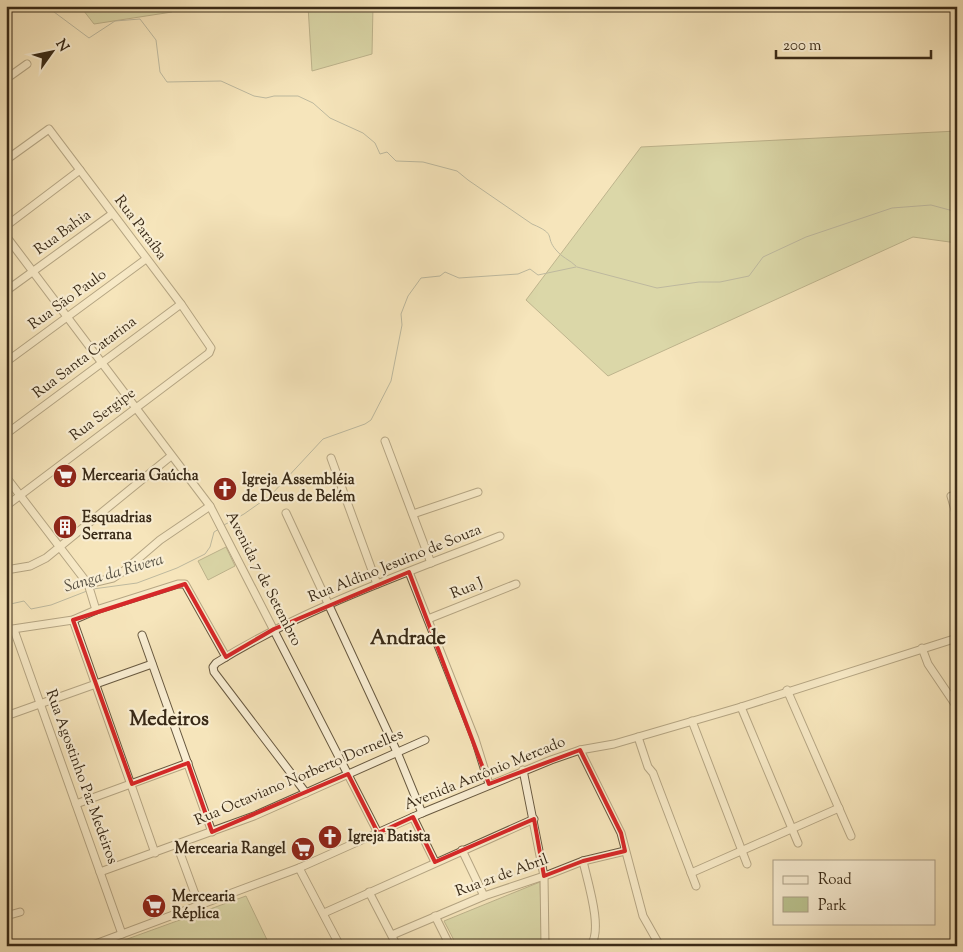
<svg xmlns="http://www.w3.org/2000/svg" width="963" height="952" font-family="'Sorts Mill Goudy',serif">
<rect width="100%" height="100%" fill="#f6e5bb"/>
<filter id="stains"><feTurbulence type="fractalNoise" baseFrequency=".004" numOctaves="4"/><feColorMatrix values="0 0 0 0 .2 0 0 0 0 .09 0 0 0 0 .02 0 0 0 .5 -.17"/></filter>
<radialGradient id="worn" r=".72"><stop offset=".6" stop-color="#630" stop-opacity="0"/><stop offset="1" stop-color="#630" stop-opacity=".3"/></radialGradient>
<!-- green -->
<g fill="#bbc591" stroke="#7a7854">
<polygon points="80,6 170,6 172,12 94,24"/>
<polygon points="308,6 373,6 372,54 312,71"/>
<polygon points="957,131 957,243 913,237 608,376 526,300 641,147"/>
<polygon points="226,547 235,566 208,580 198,561"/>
<polygon points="540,882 542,946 457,946 444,921"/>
<polygon points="246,896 270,946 108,946"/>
</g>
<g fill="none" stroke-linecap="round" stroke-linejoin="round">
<!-- stream -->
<g stroke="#79827a" stroke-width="1">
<path d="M46 6 89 38 115 21 140 19 156 40 160 72 167 82 221 81 254 96 266 98 274 96H298L313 103 330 118 363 133 375 143 380 154 387 152 396 161 423 162 457 171 468 180 532 224C558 235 544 236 556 250 561 257 570 260 576 266"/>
<polyline points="577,267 657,288 699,282 720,282 749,276 763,257 806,237 892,208 931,205 957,212"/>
<polyline points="224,525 244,514 271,495 323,439 365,424 371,420 391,381 402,325 401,314 408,296 421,278 440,276 445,272 459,278 518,274 530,269 538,275 576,267"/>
<polyline points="93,589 137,583 177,568 205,554 210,547 214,532 219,529"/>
<polyline points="6,605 24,601 31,609 51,605 87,591"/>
</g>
<!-- minor casing -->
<g stroke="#685940" stroke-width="9">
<g id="minor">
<polyline points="6,79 27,64"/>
<polyline points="6,160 49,129 181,304 211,348 209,353 6,506"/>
<polyline points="6,226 80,170"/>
<polyline points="6,236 210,506 378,833"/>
<polyline points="6,291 112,214"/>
<polyline points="6,362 146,259"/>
<polyline points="6,434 181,304"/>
<polyline points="385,441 431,563"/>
<polyline points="331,458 377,584"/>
<polyline points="6,477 88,584 96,610"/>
<polyline points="951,496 957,517"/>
<polyline points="286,513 397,752 422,813"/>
<polyline points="413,514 478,492"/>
<polyline points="6,570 30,566 46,558 171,456"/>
<polyline points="409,572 475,739 489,784"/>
<polyline points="88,584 113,578 125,570 160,540 210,506"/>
<polyline points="428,619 516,584"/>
<polyline points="73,620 155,853"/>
<polyline points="6,630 73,620 96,610 178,584 185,584 226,657"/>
<polyline points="14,630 122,934"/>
<polyline points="142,635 212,832"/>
<polyline points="922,648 928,664 957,707"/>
<polyline points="787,690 851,836"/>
<polyline points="741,707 798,843"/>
<polyline points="6,716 152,664"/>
<polyline points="692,721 747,864"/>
<polyline points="638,737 648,767 653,773 696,886"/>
<polyline points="580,750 621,833 643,916 660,946"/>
<polyline points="523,770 544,876 545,946"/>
<path d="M306 793 214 672 213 667 216 663C304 608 404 574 500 536"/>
<polyline points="76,804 188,763"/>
<polyline points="413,817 435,862"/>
<polyline points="177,845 199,905"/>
<polyline points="462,850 484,896"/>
<path d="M583 861C587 880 604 931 590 946"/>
<polyline points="299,868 340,946"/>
<polyline points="100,872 254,816 425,740"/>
<polyline points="691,873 839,808"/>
<polyline points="369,892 397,946"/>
<polyline points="324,913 534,819"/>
<polyline points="6,916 20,912"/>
<polyline points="435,916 450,946"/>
<polyline points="392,935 484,896 550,874 583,861 625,851"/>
<polyline points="90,946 299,868 422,813 551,760 580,750 614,744 741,707 957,638"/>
</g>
</g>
<!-- minor -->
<use href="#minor" stroke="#f9eed3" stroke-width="7"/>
</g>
<!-- marked area -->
<path d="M0 0H963V952H0ZM409 572 489 784 580 750 621 833 625 851 583 861 544 876 534 819 435 862 413 817 378 833 348 774 212 832 188 763 132 784 73 620 185 584 226 657 274 629Z" fill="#f6e5bb" fill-opacity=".55" fill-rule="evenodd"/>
<path fill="none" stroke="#d62828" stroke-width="4" stroke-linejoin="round" d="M409 572 489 784 580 750 621 833 625 851 583 861 544 876 534 819 435 862 413 817 378 833 348 774 212 832 188 763 132 784 73 620 185 584 226 657 274 629Z"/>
<!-- icons -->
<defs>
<g id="supermarket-disc" transform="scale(1.25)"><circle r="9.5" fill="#8f2418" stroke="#f9eed3"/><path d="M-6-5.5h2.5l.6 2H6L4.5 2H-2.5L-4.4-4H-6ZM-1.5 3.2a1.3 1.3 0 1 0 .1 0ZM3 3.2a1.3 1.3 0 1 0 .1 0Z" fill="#fff"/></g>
<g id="church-disc" transform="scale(1.25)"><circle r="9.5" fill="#8f2418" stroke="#f9eed3"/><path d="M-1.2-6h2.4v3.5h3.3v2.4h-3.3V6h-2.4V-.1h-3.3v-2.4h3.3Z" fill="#fff"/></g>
<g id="building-disc" transform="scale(1.25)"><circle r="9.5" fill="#8f2418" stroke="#f9eed3"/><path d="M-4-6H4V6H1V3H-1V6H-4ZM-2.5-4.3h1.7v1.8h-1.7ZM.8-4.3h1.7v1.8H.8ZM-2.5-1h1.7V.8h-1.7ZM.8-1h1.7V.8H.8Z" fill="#fff"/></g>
</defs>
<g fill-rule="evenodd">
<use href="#supermarket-disc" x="65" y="476"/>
<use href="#church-disc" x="225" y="489"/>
<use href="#building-disc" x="65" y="527"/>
<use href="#church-disc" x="330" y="837"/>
<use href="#supermarket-disc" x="303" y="849"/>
<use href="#supermarket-disc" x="154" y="906"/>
</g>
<g text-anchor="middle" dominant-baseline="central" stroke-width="4.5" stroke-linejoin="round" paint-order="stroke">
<!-- street labels -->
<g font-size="15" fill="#392a17" stroke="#f9eed3">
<text transform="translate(140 228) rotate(53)">Rua Paraíba</text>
<text transform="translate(63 233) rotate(-36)">Rua Bahia</text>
<text transform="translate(68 300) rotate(-36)">Rua São Paulo</text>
<text transform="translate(85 358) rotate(-37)">Rua Santa Catarina</text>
<text transform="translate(103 415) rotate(-37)">Rua Sergipe</text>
<text transform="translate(395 564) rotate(-22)">Rua Aldino Jesuino de Souza</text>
<text transform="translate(263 579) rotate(63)">Avenida 7 de Setembro</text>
<text transform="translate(467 589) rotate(-22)">Rua J</text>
<text transform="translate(485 774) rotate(-22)">Avenida Antônio Mercado</text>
<text transform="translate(81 777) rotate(70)">Rua Agostinho Paz Medeiros</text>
<text transform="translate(299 778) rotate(-23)">Rua Octaviano Norberto Dornelles</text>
<text transform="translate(502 876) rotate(-20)">Rua 21 de Abril</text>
</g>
<!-- poi labels -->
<g font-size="15" font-weight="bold" fill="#392a17" stroke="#f9eed3" text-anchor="start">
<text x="82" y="476">Mercearia Gaúcha</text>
<text x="242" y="480">Igreja Assembléia<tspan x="242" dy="17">de Deus de Belém</tspan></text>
<text x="82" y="518">Esquadrias<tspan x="82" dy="17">Serrana</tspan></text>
<text x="348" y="837">Igreja Batista</text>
<text x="286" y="849" text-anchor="end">Mercearia Rangel</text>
<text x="172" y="897">Mercearia<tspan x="172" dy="17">Réplica</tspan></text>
</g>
<!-- water labels -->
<g font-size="16" font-style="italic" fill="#544e40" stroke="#f9eed3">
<text transform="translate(114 574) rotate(-16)">Sanga da Rivera</text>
</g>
<!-- district labels -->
<g font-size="20" font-weight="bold" fill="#392a17" stroke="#f9eed3">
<text x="408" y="639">Andrade</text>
<text x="169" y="720">Medeiros</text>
</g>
</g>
<!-- margin -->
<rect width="963" height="952" fill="none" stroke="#f6e5bb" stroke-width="25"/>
<rect x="8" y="8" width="948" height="937" fill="none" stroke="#392a17" stroke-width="2.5"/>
<rect x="12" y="12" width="938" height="927" fill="none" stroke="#392a17"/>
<!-- legend -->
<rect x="773" y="860" width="162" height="65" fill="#f9eed3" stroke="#aca088"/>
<rect x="783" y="876" width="25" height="8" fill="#f9eed3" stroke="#aca088"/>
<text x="818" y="884" font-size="15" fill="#392a17">Road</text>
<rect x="783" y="897" width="25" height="15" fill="#bbc591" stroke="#aca088"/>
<text x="818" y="910" font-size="15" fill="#392a17">Park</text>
<!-- north arrow -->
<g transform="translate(52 52) rotate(57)" stroke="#f9eed3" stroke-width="4" paint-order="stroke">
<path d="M0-4L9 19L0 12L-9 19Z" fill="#392a17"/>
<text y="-8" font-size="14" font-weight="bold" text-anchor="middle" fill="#392a17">N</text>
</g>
<!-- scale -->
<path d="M776 50v8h155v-8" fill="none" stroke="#392a17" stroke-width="2.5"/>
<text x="783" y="50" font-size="15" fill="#392a17" stroke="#f9eed3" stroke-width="4" paint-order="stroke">200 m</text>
<rect width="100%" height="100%" filter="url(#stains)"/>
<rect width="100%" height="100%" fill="url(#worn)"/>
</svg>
